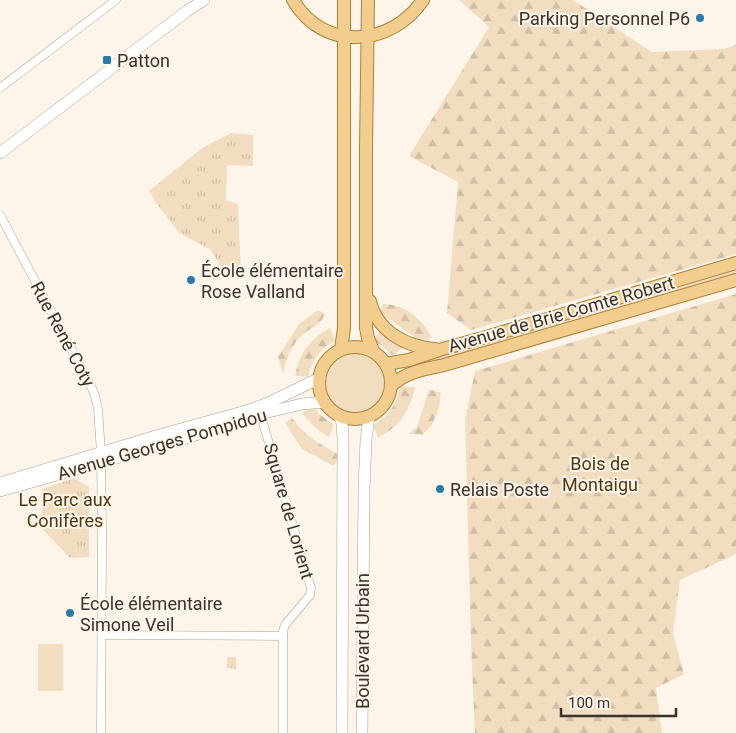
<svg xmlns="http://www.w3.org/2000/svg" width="736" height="733" font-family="Roboto,sans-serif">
<defs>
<pattern id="forest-firs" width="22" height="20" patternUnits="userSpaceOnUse" patternTransform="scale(1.25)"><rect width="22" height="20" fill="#f2ddc0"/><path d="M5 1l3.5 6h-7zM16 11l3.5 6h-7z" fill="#d0bea5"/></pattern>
<pattern id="park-tufts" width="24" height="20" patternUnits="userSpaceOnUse" patternTransform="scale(1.25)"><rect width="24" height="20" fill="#f2ddc0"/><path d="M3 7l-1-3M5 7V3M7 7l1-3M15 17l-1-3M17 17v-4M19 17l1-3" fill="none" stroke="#d0bea5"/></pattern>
</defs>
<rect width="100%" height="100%" fill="#fef5ea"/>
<!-- grass -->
<g fill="#f2ddc0">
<polygon points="736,266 736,275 413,369 411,362"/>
<circle cx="354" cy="383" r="30"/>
<rect x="38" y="644" width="25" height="47"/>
</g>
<!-- forest -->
<g fill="url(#forest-firs)">
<polygon points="459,0 573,0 652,52 723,49 736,45 736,254 471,330 447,313 458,182 409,156 489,27"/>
<polygon points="736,294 736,554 680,580 673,633 684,674 656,688 662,733 475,733 471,645 465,420 475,371"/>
<path d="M383 304C405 304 422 319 432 337L419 345 413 336 380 313Z"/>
<path d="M318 310 325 314C320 326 312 327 302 335 291 345 286 360 283 374L278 357 299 324Z"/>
<path d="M330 328 335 341C319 350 313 359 308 377L295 376C299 354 310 338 330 328Z"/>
<polygon points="380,329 403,347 393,356 381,345 374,341"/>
<path d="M400 386 415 387C410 411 400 426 378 438L373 425C389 417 397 404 400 386Z"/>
<polygon points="429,389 441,393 439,408 432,425 422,435 408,434 417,427"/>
<path d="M315 407 319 414 334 425 329 437C318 431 310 423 302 413Z"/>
<path d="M292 418C305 436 320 444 339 455L334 466 302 449 285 423Z"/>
</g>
<!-- park -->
<g fill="url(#park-tufts)">
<polygon points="231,133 253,135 253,166 227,165 226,200 238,204 241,275 227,276 210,249 179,233 157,204 149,191 202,148"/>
<polygon points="74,478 89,487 89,557 70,558 42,529 42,489"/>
<polygon points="227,657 236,657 236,669 227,668"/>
</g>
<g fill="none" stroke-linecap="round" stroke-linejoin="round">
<!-- street casing -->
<g stroke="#ada08f" stroke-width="9">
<g id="street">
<polyline points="0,88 116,0"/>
<polyline points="0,215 91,386 95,396 98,409 101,452 102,535 101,733"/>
<polyline points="259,409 311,588 310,595 285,625 283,631 283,733"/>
<polyline points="102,635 283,636"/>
</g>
</g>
<!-- secondary casing -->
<g stroke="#ada08f" stroke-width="12">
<g id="secondary">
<polyline points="0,153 187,11 204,0"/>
<polyline points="339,415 342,423 343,439 342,733"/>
<polyline points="0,483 156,436 246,411 266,404 320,378"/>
<polyline points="0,491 183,439 260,414 302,404 325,402"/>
<polyline points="362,733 364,489 366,440 369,416"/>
</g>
</g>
<!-- primary casing -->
<g stroke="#ac813a" stroke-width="14">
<g id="primary">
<path d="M293 0C323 52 391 47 423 0"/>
<polyline points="368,0 366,149 366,328 368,338 373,351"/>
<path d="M370 301C377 331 406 347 435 349"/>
<circle cx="355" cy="383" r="36"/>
<polyline points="341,349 344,328 344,0"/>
<polyline points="386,364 409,360 439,350 486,337 736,263"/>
<path d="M391 386C405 372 425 369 444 365L736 280"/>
</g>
</g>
<!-- street -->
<use href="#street" stroke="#fff" stroke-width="8"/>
<!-- secondary -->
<use href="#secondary" stroke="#fff" stroke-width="11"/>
<!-- primary -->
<use href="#primary" stroke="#f3cd8e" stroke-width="12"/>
</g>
<!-- markers -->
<g fill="#297bac" stroke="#fef5ea" stroke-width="2">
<circle cx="700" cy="18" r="5"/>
<rect x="102" y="55" width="10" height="10" rx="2.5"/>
<circle cx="191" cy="280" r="5"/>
<circle cx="440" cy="489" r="5"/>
<circle cx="70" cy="613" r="5"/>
</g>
<g text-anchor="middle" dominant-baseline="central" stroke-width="4" stroke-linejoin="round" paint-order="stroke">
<!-- poi labels -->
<g font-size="18" fill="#38332c" stroke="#fef5ea" text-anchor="start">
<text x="690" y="18" text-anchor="end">Parking Personnel P6</text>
<text x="117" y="60">Patton</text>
<text x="201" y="270">École élémentaire<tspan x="201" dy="21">Rose Valland</tspan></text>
<text x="450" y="489">Relais Poste</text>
<text x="80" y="603">École élémentaire<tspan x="80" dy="21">Simone Veil</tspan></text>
</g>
<!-- street labels -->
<g font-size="18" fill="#38332c" stroke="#fef5ea">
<text transform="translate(561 314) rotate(-16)">Avenue de Brie Comte Robert</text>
<text transform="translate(63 334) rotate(62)">Rue René Coty</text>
<text transform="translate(162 444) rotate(-16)">Avenue Georges Pompidou</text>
<text transform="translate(289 511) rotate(74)">Square de Lorient</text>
<text transform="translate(362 641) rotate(-90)">Boulevard Urbain</text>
</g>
<!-- park labels -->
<g font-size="18" fill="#4f370f" stroke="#fef5ea">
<text x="600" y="463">Bois de<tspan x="600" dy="21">Montaigu</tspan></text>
<text x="65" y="499">Le Parc aux<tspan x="65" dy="21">Conifères</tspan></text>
</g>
</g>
<!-- scale -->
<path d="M561 708v8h115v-8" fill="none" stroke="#38332c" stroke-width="2.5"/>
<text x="568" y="708" font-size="15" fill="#38332c" stroke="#fef5ea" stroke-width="4" paint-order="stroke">100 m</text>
</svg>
